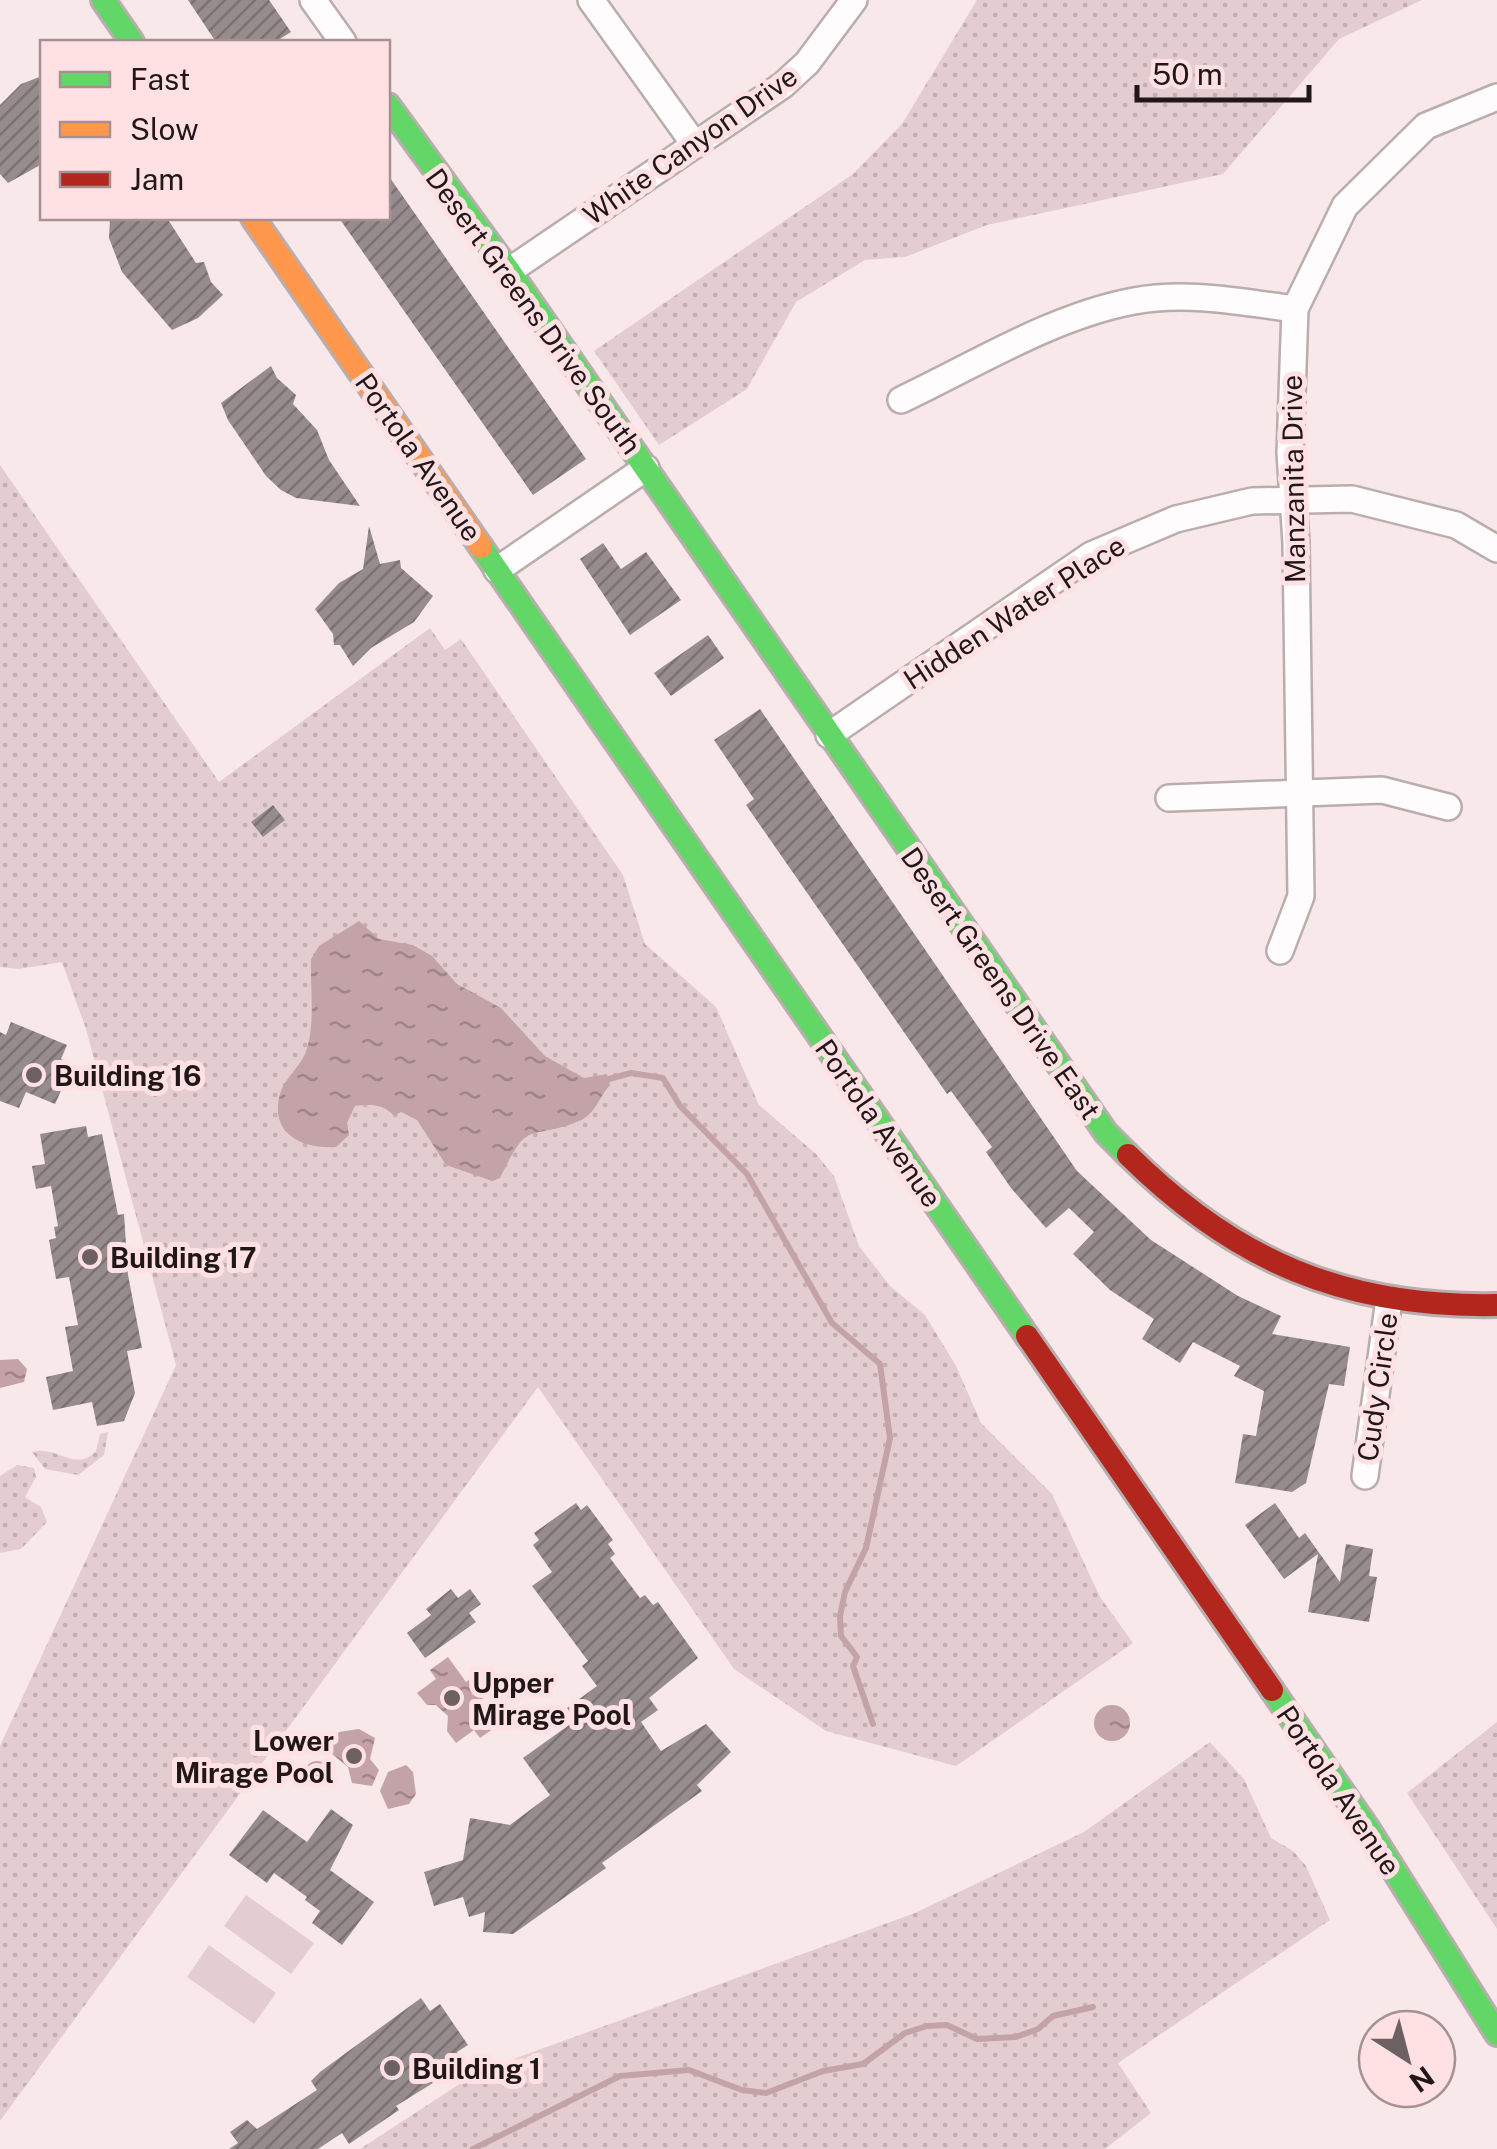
<svg xmlns="http://www.w3.org/2000/svg" width="1497" height="2149" font-family="'Public Sans',sans-serif">
<defs>
<pattern id="grass-dots" width="8" height="8" patternUnits="userSpaceOnUse" patternTransform="scale(2.5)"><rect width="8" height="8" fill="#e4cdd0"/><path d="M2 2h.1M6 6h.1" fill="none" stroke="#c3afb2" stroke-width="1.8" stroke-linecap="round"/></pattern>
<pattern id="water-ripples" width="26" height="14" patternUnits="userSpaceOnUse" patternTransform="scale(2.5)"><rect width="26" height="14" fill="#c4a3a8"/><path d="M2 4q2-2 4 0t4 0M15 11q2-2 4 0t4 0" fill="none" stroke="#9f8488"/></pattern>
<pattern id="building-hatch" width="6" height="6" patternUnits="userSpaceOnUse" patternTransform="scale(2.5)"><rect width="6" height="6" fill="#978c8d"/><path d="M-1 1l2-2M0 6l6-6M5 7l2-2" fill="none" stroke="#7b7172"/></pattern>
</defs>
<rect width="100%" height="100%" fill="#f8e8ea"/>
<!-- grass -->
<g fill="url(#grass-dots)">
<polygon points="977,0 1422,0 1339,39 1223,174 987,225 905,257 865,260 796,302 747,389 659,445 594,351 853,174 902,124"/>
<polygon points="0,465 219,782 430,628 445,650 461,639 623,875 645,944 716,1007 759,1105 816,1154 834,1176 859,1246 890,1286 925,1315 956,1366 981,1423 1052,1494 1100,1597 1133,1643 956,1766 826,1731 734,1669 538,1387 0,2121 0,1746 176,1365 86,1029 62,962 19,969 0,967"/>
<path d="M108 1432 104 1455 78 1475 45 1469 32 1452C56 1445 76 1473 96 1451L100 1434Z"/>
<polygon points="17,1465 34,1468 36,1477 25,1497 41,1507 47,1522 21,1549 0,1553 0,1476"/>
<polygon points="1497,1722 1497,1929 1407,1793"/>
<polygon points="1210,1742 1244,1779 1271,1838 1293,1851 1306,1866 1330,1920 1118,2063 1151,2113 1105,2149 360,2149 478,2072 915,1913 1084,1832"/>
</g>
<!-- pitch -->
<g fill="#e4cdd0">
<polygon points="246,1895 314,1943 291,1974 224,1926"/>
<polygon points="209,1945 276,1993 254,2024 187,1977"/>
</g>
<!-- water -->
<g fill="url(#water-ripples)">
<path d="M359 921 379 939 413 945 432 956 457 984 501 1008 545 1056 584 1078 607 1074 610 1085C599 1097 595 1115 579 1121 528 1142 530 1116 500 1178L492 1181 446 1165 417 1120 401 1112 394 1116C384 1104 370 1104 355 1106L347 1123 349 1135 336 1147C302 1149 269 1134 280 1094 284 1079 299 1068 305 1054 316 1027 310 988 311 959L319 946Z"/>
<polygon points="18,1359 27,1369 24,1382 0,1388 0,1360"/>
<polygon points="448,1657 466,1682 475,1676 488,1695 479,1701 497,1726 480,1738 474,1730 456,1743 447,1731 448,1716 436,1705 427,1705 417,1693 436,1679 430,1670"/>
<circle cx="1112" cy="1723" r="18"/>
<polygon points="359,1729 375,1738 370,1759 379,1770 372,1786 352,1783 348,1767 327,1750 339,1732"/>
<circle cx="317" cy="1774" r="13"/>
<polygon points="406,1765 413,1772 416,1794 409,1804 388,1809 380,1791 388,1772"/>
</g>
<g fill="none" stroke-linecap="round" stroke-linejoin="round">
<!-- stream -->
<g stroke="#c4a3a8" stroke-width="6">
<polyline points="609,1079 631,1073 663,1078 680,1106 747,1174 832,1323 880,1364 890,1438 866,1548 845,1592 840,1616 841,1636 857,1657 853,1666 873,1724"/>
<polyline points="473,2149 620,2076 689,2070 742,2090 766,2093 823,2071 863,2064 905,2033 927,2026 947,2025 977,2039 1016,2037 1038,2029 1053,2016 1093,2007"/>
</g>
</g>
<!-- building -->
<g fill="url(#building-hatch)">
<polygon points="188,0 269,0 291,32 275,42 216,42"/>
<polygon points="42,76 42,164 8,183 0,174 0,105 21,84"/>
<polygon points="388,175 586,459 533,495 339,218 388,218"/>
<polygon points="110,218 167,218 196,263 204,262 211,282 223,295 198,318 172,330 122,272 109,238"/>
<polygon points="271,366 277,378 296,395 293,404 317,430 329,460 360,506 296,498 281,490 266,476 228,420 221,403"/>
<polygon points="369,526 380,564 400,560 401,568 433,596 414,622 371,648 353,666 340,645 334,645 333,634 315,609 339,583 363,569"/>
<polygon points="603,543 621,569 646,552 681,600 630,635 580,559"/>
<polygon points="708,635 724,658 671,696 654,673"/>
<polygon points="760,709 1077,1171 1151,1240 1238,1296 1281,1316 1272,1334 1350,1347 1344,1386 1329,1384 1306,1483 1292,1492 1235,1483 1243,1434 1256,1436 1264,1391 1234,1376 1240,1366 1193,1342 1180,1363 1142,1339 1154,1319 1110,1290 1073,1254 1094,1232 1069,1208 1046,1228 1011,1188 986,1152 992,1147 951,1091 947,1094 746,805 754,799 714,740"/>
<polygon points="273,805 285,820 263,837 251,822"/>
<polygon points="11,1022 67,1045 61,1059 73,1064 55,1104 26,1092 19,1108 0,1101 0,1032 6,1035"/>
<polygon points="86,1126 88,1137 102,1134 118,1215 124,1214 128,1275 142,1348 127,1351 135,1393 124,1421 97,1426 92,1402 53,1410 46,1377 73,1371 65,1327 78,1325 69,1277 56,1279 49,1240 56,1238 54,1227 58,1226 51,1186 36,1189 32,1166 45,1164 40,1134"/>
<polygon points="576,1503 581,1510 587,1505 613,1540 608,1544 615,1554 610,1558 640,1598 645,1595 653,1605 658,1602 698,1658 649,1698 658,1710 641,1722 661,1751 706,1724 731,1752 697,1785 702,1791 602,1863 606,1868 513,1934 483,1932 485,1912 469,1917 463,1897 434,1906 424,1872 463,1860 470,1818 510,1825 550,1795 523,1758 576,1720 567,1708 597,1686 582,1666 588,1661 532,1586 552,1572 533,1545 539,1540 534,1533"/>
<polygon points="1275,1503 1299,1538 1305,1533 1340,1582 1346,1544 1373,1549 1369,1576 1377,1577 1369,1622 1308,1612 1318,1554 1284,1579 1245,1525"/>
<polygon points="451,1589 458,1598 470,1589 481,1604 469,1613 476,1622 425,1658 407,1633 431,1615 426,1609"/>
<polygon points="331,1809 353,1825 330,1870 374,1902 342,1945 312,1923 320,1911 305,1900 307,1897 274,1873 267,1883 229,1855 263,1810 307,1842"/>
<polygon points="421,1998 430,2011 440,2004 468,2045 457,2052 465,2063 396,2106 399,2110 349,2144 342,2133 318,2149 229,2149 238,2143 230,2132 247,2120 257,2129 317,2090 311,2081 320,2072"/>
</g>
<g fill="none" stroke-linecap="round" stroke-linejoin="round">
<!-- street casing -->
<g stroke="#b9adae" stroke-width="30">
<g id="street">
<polyline points="313,0 343,42"/>
<polyline points="591,0 695,145"/>
<polyline points="509,271 783,85 807,63 854,0"/>
<path d="M901 400C975 365 1053 316 1134 301 1187 291 1242 302 1295 309"/>
<polyline points="497,570 646,468"/>
<polyline points="829,735 1091,555 1176,519 1252,501 1352,499 1456,525 1497,549"/>
<polyline points="1169,798 1382,790 1448,807"/>
<polyline points="1280,951 1301,896 1296,543 1290,453 1295,309 1345,206 1426,126 1497,97"/>
<polyline points="1365,1476 1389,1299"/>
</g>
</g>
<!-- fast casing -->
<g stroke="#b9adae" stroke-width="28">
<g id="fast">
<polyline points="103,0 132,42"/>
<polyline points="388,105 509,271 1106,1133 1128,1155"/>
<polyline points="481,547 1027,1336"/>
<polyline points="1272,1690 1368,1829 1497,2034"/>
</g>
</g>
<!-- slow casing -->
<g stroke="#b9adae" stroke-width="28">
<polyline id="slow" points="253,218 481,547"/>
</g>
<!-- jam casing -->
<g stroke="#b9adae" stroke-width="28">
<g id="jam">
<path d="M1128 1155C1235 1261 1345 1308 1497 1305"/>
<polyline points="1027,1336 1272,1690"/>
</g>
</g>
<!-- street -->
<use href="#street" stroke="#fefcfc" stroke-width="25"/>
<!-- fast -->
<use href="#fast" stroke="#63d668" stroke-width="22"/>
<!-- slow -->
<use href="#slow" stroke="#ff974d" stroke-width="22"/>
<!-- jam -->
<use href="#jam" stroke="#b3261e" stroke-width="22"/>
</g>
<!-- markers -->
<g fill="#6c6062" stroke="#ffe1e4" stroke-width="4">
<circle cx="34" cy="1075" r="10"/>
<circle cx="90" cy="1257" r="10"/>
<circle cx="452" cy="1698" r="10"/>
<circle cx="354" cy="1756" r="10"/>
<circle cx="392" cy="2068" r="10"/>
</g>
<g text-anchor="middle" dominant-baseline="central" stroke-width="10" stroke-linejoin="round" paint-order="stroke">
<!-- street labels -->
<g font-size="28" fill="#211718" stroke="#ffe1e4">
<text transform="translate(690 145) rotate(-35)">White Canyon Drive</text>
<text transform="translate(534 311) rotate(54)">Desert Greens Drive South</text>
<text transform="translate(419 457) rotate(55)">Portola Avenue</text>
<text transform="translate(1293 479) rotate(-91)">Manzanita Drive</text>
<text transform="translate(1014 612) rotate(-33)">Hidden Water Place</text>
<text transform="translate(1001 983) rotate(55)">Desert Greens Drive East</text>
<text transform="translate(879 1123) rotate(55)">Portola Avenue</text>
<text transform="translate(1377 1387) rotate(-82)">Cudy Circle</text>
<text transform="translate(1339 1790) rotate(56)">Portola Avenue</text>
</g>
<!-- poi labels -->
<g font-size="28" font-weight="bold" fill="#211718" stroke="#ffe1e4" text-anchor="start">
<text x="54" y="1075">Building 16</text>
<text x="110" y="1257">Building 17</text>
<text x="472" y="1682">Upper<tspan x="472" dy="32">Mirage Pool</tspan></text>
<text x="334" y="1740" text-anchor="end">Lower<tspan x="334" dy="32">Mirage Pool</tspan></text>
<text x="412" y="2068">Building 1</text>
</g>
</g>
<!-- legend -->
<rect x="40" y="40" width="350" height="180" fill="#ffe1e4" stroke="#a69092" stroke-width="2.5"/>
<rect x="60" y="72" width="50" height="15" fill="#63d668" stroke="#a69092" stroke-width="2.5"/>
<text x="130" y="90" font-size="30" fill="#211718">Fast</text>
<rect x="60" y="122" width="50" height="15" fill="#ff974d" stroke="#a69092" stroke-width="2.5"/>
<text x="130" y="140" font-size="30" fill="#211718">Slow</text>
<rect x="60" y="172" width="50" height="15" fill="#b3261e" stroke="#a69092" stroke-width="2.5"/>
<text x="130" y="190" font-size="30" fill="#211718">Jam</text>
<!-- north arrow -->
<g transform="translate(1407 2059) rotate(144)"><circle r="48" fill="#ffe1e4" stroke="#a69092" stroke-width="2.5"/>
<path d="M0-8L18 38L0 25L-18 38Z" fill="#6c6062"/>
<text y="-15" font-size="28" font-weight="bold" text-anchor="middle" fill="#211718">N</text>
</g>
<!-- scale -->
<path d="M1137 85v15h172v-15" fill="none" stroke="#211718" stroke-width="5"/>
<text x="1152" y="85" font-size="30" fill="#211718" stroke="#ffe1e4" stroke-width="8" paint-order="stroke">50 m</text>
</svg>
